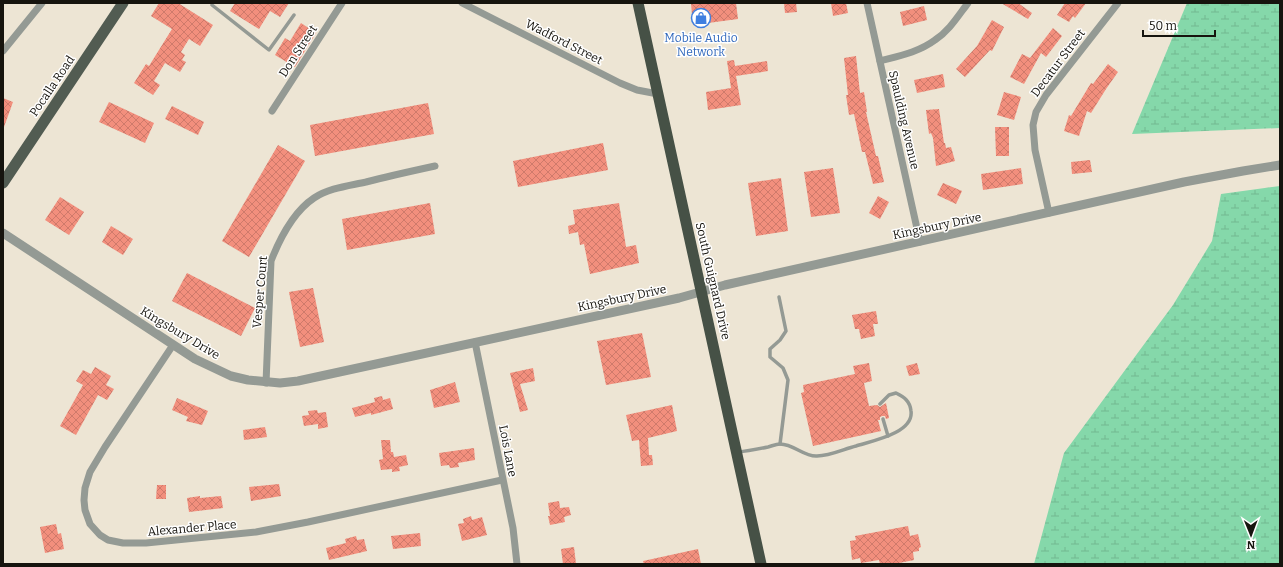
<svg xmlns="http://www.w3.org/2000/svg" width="1283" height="567" font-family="Bitter,serif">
<defs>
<pattern id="wetland-marsh" width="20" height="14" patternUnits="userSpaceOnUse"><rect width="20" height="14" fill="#85d8aa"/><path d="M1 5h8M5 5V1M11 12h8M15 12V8" fill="none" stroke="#72b891"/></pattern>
<pattern id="building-cross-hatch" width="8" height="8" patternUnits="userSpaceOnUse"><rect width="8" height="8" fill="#f28f7d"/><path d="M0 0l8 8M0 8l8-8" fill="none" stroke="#cf7a6b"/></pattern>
</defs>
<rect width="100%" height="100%" fill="#ede5d4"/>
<!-- wetland -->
<g fill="url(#wetland-marsh)">
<polygon points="1187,3 1280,3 1280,128 1132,134"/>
<polygon points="1280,186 1280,564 1034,564 1064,453 1173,305 1212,241 1221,194"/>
</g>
<!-- building -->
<g fill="url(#building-cross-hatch)">
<polygon points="159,3 178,3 213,25 200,46 189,39 181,52 185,55 182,60 186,62 180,72 165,63 154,81 160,85 153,95 134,83 146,64 149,66 172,29 151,16"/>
<polygon points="235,3 289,3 280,17 270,11 259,29 230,11"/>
<polygon points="698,3 736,3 738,19 693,25 691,4"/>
<polygon points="784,3 796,3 797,12 785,13"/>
<polygon points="831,3 846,3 848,13 833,16"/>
<polygon points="1001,3 1018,3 1032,13 1028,19"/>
<polygon points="1065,3 1086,3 1075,18 1073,16 1069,22 1057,15"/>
<polygon points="924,6 927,20 903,26 900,12"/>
<polygon points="992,20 1004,27 992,51 990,50 965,77 956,69 977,46"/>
<polygon points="301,23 316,33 295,67 275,55 285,38 290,41"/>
<polygon points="1053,28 1062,36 1046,57 1041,53 1024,84 1010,77 1022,54 1030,58"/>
<polygon points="856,56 860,93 864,92 867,112 866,112 876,156 878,156 884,182 873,184 865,152 862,152 854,114 849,115 846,95 848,95 844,58"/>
<polygon points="734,60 735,66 767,61 768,71 736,76 741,105 708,110 706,92 731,88 727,61"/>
<polygon points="1108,64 1118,72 1106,89 1091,113 1087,111 1079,136 1064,131 1069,115 1071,116 1091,83 1093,84"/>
<polygon points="943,74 945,87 917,93 914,80"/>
<polygon points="1004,92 1021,97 1014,120 997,115"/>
<polygon points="3,98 13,102 4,127 3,127"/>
<polygon points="109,102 154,123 145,143 99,122"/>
<polygon points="428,103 434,134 315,156 310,125"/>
<polygon points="172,106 204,122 198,135 165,119"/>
<polygon points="939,109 944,143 945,143 946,148 951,147 955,161 936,166 933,138 931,133 929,134 926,110"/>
<polygon points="995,127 1009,127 1009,156 996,156"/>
<polygon points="603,143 608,170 518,187 513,161"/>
<polygon points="278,145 305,161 249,257 222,241"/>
<polygon points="1090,160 1092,172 1072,174 1071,162"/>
<polygon points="833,168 840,213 811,217 804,172"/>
<polygon points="1021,168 1023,184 983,190 981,174"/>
<polygon points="781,178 788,231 756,236 748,183"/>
<polygon points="943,183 962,191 956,204 937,195"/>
<polygon points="878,196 889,202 880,219 869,213"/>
<polygon points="60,197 84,212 69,235 45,220"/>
<polygon points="430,203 435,234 347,250 342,219"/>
<polygon points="619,203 626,247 636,245 639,263 590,274 584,244 580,245 578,232 569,234 568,226 575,224 573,210"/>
<polygon points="111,226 133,239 123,255 102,242"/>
<polygon points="187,273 255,308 241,336 172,301"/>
<polygon points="313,288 324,342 300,347 289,292"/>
<polygon points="876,311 878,324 873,324 875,336 861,339 859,329 855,329 852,315"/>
<polygon points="642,333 651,377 606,385 597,341"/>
<polygon points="869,363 872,381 864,383 869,406 877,405 880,407 886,403 889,418 886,419 885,416 882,416 880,417 880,420 878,420 881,431 813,446 801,393 804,392 803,385 855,374 853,366"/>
<polygon points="917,363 920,374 909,376 906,366"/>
<polygon points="95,367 111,376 106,385 114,389 107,400 98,395 76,435 60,426 83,385 76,381 83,370 91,374"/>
<polygon points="533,368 535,381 520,384 528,410 520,412 510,373"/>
<polygon points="455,382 460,402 434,408 430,390"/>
<polygon points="382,396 383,400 390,398 393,409 371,415 371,413 355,417 352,408 375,402 374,398"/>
<polygon points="177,398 208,411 202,425 186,421 188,417 172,410"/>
<polygon points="672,405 677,431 648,438 649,455 652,455 653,465 641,466 639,440 632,441 626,415"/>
<polygon points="317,410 318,413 326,412 328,427 318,429 318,424 304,426 302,416 309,415 308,411"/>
<polygon points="265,427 267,437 244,440 243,430"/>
<polygon points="381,440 390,440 391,452 393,452 394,457 406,455 408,465 399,467 400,471 392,472 392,469 381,470 379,460 383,459"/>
<polygon points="474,448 475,460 458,463 459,467 450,468 449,465 441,466 439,453"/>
<polygon points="279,484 281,496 251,501 249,487"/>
<polygon points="157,485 166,485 166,499 156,499"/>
<polygon points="200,496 200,498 221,496 223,508 189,512 187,498"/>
<polygon points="559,501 560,508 569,507 571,515 564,517 565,522 550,525 548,516 550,516 548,503"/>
<polygon points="471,516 472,520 482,517 487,535 462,541 458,524 464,523 463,519"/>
<polygon points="56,524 58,534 61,533 64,549 45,553 40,527"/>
<polygon points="908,526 910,536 918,534 921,547 919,548 919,551 913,552 914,560 894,564 880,564 879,560 861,563 860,558 852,560 850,541 856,540 855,536"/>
<polygon points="420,533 421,546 393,549 391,536"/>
<polygon points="356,536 357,540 364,539 367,551 329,560 326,548 346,543 345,539"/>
<polygon points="574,547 576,564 563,564 561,549"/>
<polygon points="698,549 701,564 644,564 643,561"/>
</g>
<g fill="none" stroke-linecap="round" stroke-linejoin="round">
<!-- service -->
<g stroke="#949a94" stroke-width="3.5">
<polyline points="212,5 269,50 294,15"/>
<polyline points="779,297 786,331 780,340 770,349 770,357 783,368 788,380 780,444"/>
<polyline points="883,419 888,436"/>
<path d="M738 452C748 451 758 449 768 447 772 446 776 444 780 444 794 444 804 457 817 456 830 456 844 449 856 446 872 441 914 433 911 411 910 401 904 397 896 393L889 395 880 404"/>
</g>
<!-- minor -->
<g stroke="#949a94" stroke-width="7">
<polyline points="462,3 620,83 637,90 658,94"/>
<polyline points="867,3 920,242"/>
<polyline points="3,51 42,3"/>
<path d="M880 61C899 56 919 52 935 40 949 31 958 16 968 3"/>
<polyline points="272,111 342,3"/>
<polyline points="1049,213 1035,150 1033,125 1036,112 1046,95 1118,3"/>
<polyline points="475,342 513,528 517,564"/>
<polyline points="173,345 105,447 90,472 85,488 84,500 85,510 90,524 100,535 108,540 123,543 146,543 256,532 308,522 502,480"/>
<path d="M266 383 271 261C280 238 293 212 314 198 329 188 348 186 366 182 389 176 412 171 435 166"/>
</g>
<!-- tertiary -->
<polyline stroke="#949a94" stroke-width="9" points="3,233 195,359 231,376 248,380 280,383 298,381 679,298 725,285 1184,182 1243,171 1280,165"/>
<!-- primary -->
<polyline stroke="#525c52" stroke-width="11" points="3,183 123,3"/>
<!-- trunk -->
<polyline stroke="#465146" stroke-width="11" points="638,3 761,564"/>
</g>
<!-- icons -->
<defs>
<g id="shop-ring" transform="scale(1)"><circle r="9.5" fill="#fff" stroke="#3f7fe0" stroke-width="1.5"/><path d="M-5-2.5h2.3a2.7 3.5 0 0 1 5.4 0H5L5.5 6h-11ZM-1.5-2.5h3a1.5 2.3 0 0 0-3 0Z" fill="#3f7fe0"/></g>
</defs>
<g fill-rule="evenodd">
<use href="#shop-ring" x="701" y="18"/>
</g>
<g text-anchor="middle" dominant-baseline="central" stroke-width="3" stroke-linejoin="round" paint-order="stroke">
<!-- shop labels -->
<g font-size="12" fill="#366cbe" stroke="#fff">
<text x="701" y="38">Mobile Audio<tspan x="701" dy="14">Network</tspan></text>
</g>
<!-- street labels -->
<g font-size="12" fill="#16140e" stroke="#fff">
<text transform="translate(564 42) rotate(27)">Wadford Street</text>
<text transform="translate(298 51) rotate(-57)">Don Street</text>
<text transform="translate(1058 63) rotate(-53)">Decatur Street</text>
<text transform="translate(52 86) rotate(-56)">Pocalla Road</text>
<text transform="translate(904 120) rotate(77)">Spaulding Avenue</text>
<text transform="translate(937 226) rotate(-12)">Kingsbury Drive</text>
<text transform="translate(713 281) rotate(77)">South Guignard Drive</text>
<text transform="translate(260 292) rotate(-85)">Vesper Court</text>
<text transform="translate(622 298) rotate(-12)">Kingsbury Drive</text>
<text transform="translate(180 333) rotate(31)">Kingsbury Drive</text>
<text transform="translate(508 451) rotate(79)">Lois Lane</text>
<text transform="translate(192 528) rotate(-5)">Alexander Place</text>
</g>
</g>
<!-- border -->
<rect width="1283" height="567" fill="none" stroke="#16140e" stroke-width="8"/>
<!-- north arrow -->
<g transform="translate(1251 535) rotate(179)" stroke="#ffffff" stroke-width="3" paint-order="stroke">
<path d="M0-3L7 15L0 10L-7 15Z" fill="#16140e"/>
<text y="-6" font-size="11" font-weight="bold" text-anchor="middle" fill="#16140e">N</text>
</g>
<!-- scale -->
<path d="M1143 30v6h72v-6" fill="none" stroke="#16140e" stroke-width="2"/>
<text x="1149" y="30" font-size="12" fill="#16140e" stroke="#ffffff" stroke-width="3" paint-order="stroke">50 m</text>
</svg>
